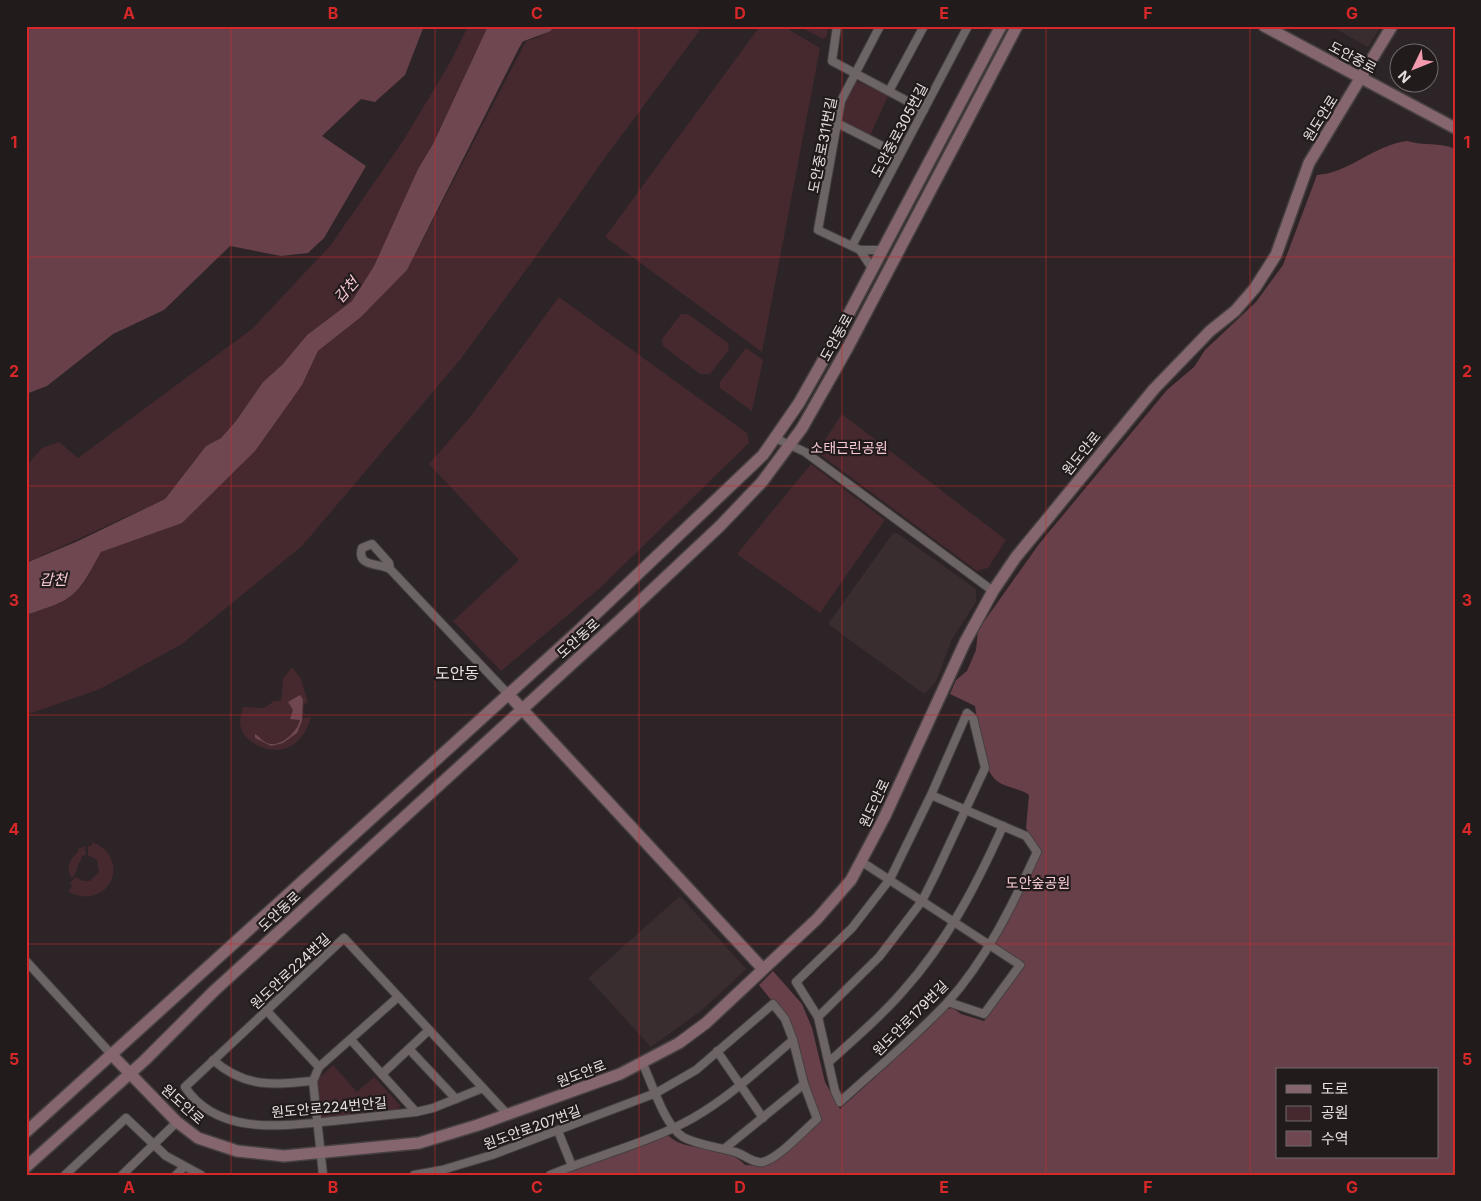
<svg xmlns="http://www.w3.org/2000/svg" width="1481" height="1201" font-family="Inter,'Noto Sans KR',sans-serif">
<rect width="100%" height="100%" fill="#2c2426"/>
<!-- built -->
<g fill="#3a2d30">
<polygon points="1331,26 1381,26 1368,47"/>
<polygon points="893,533 897,533 976,589 976,602 952,639 936,682 924,694 828,624"/>
<polygon points="680,896 746,969 702,1010 651,1047 588,978"/>
</g>
<!-- green -->
<g fill="#45292f">
<polygon points="468,26 488,26 433,144 418,169 374,266 352,301 307,335 282,365 263,382 236,421 221,438 206,446 165,499 26,563 26,466 42,448 59,442 78,458 252,329 330,246 401,144 451,61"/>
<path d="M558 26H703L604 159 539 252 460 360 302 546 182 644 100 689 26 715V615C75 599 77 598 101 552L182 522 302 385 318 351 361 317 407 270 526 41 539 37Z"/>
<polygon points="760,26 783,26 820,48 762,352 605,237"/>
<polygon points="799,26 828,26 827,36 823,39"/>
<path d="M854 82H860L888 96 869 138 843 123C836 111 848 93 854 82Z"/>
<polygon points="559,297 747,433 749,443 600,588 501,671 453,621 519,560 429,464 470,417"/>
<polygon points="681,314 688,314 728,343 729,350 710,374 700,374 663,346 662,339"/>
<polygon points="746,348 763,360 752,411 720,388 720,382"/>
<polygon points="842,414 1006,540 988,568 977,571 817,452"/>
<polygon points="811,464 885,520 820,613 737,554"/>
<path d="M292 667 301 679 308 703 304 704 303 718 311 717C308 729 301 741 289 747 272 756 241 743 240 723 240 718 242 712 243 707L264 708 274 701H281L283 679Z"/>
<path d="M92 842C133 858 110 912 68 892L72 886 70 883 76 877 83 881H90L99 872 97 860 88 855V846H92Z"/>
<path d="M85 846 86 855 81 856 82 859C76 866 78 872 72 878 65 868 70 859 78 852V849Z"/>
<polygon points="333,1065 357,1092 374,1077 400,1105 398,1110 326,1118 321,1117 317,1080"/>
</g>
<!-- forest -->
<g fill="#684049" fill-rule="evenodd">
<polygon points="26,26 424,26 405,75 375,102 361,99 322,136 366,166 324,238 308,253 281,256 230,246 164,310 113,334 47,386 26,394"/>
<path d="M1407 141C1424 146 1440 142 1455 149V1175H559L664 1134C671 1136 673 1141 680 1143 701 1151 730 1148 745 1165L763 1166 817 1119 786 1018 759 985 773 971 802 1004 812 1028 825 1082 840 1109 929 1028 947 1009 953 1008 961 1014 984 1021 1022 970 1024 962 993 945 1038 852 1026 828 1029 795C1020 788 1006 788 997 781 981 769 978 724 975 706L950 694 956 680 967 671 976 650 978 630 1039 544 1167 390 1194 367 1205 350 1256 302 1283 265 1317 175C1349 173 1374 145 1407 141ZM1277 1070H1437V1157H1277Z"/>
</g>
<!-- water -->
<g fill="#6f4750">
<path d="M488 26H532L519 48 407 270 361 317 318 351 302 385 255 451 182 523 101 552C76 598 75 599 26 615V563L78 541 165 499 206 446 221 438 236 421 263 382 282 365 307 335 352 301 374 266 418 169 433 144Z"/>
<path d="M300 695 303 699 302 721 297 733 283 743 271 746 255 738V734C259 736 261 740 265 742 278 750 297 733 300 720L290 719 293 710 288 702Z"/>
</g>
<g fill="none" stroke-linecap="round" stroke-linejoin="round">
<!-- river -->
<polyline stroke="#6f4750" stroke-width="12" points="511,34 520,36 547,26"/>
<!-- street casing -->
<g stroke="#464041" stroke-width="10">
<g id="street">
<polyline points="837,26 832,61 924,110"/>
<polyline points="880,26 841,101 818,230 860,250 883,250"/>
<polyline points="889,91 924,26"/>
<polyline points="837,123 900,155"/>
<polyline points="852,246 968,26"/>
<polyline points="860,250 873,270"/>
<polyline points="775,438 805,452 993,591"/>
<path d="M390 569 389 563 372 544 362 548C356 567 379 563 390 569L508 694"/>
<polyline points="862,862 1020,965 984,1014 948,1002"/>
<polyline points="26,961 112,1055"/>
<polyline points="266,1010 319,1067"/>
<path d="M818 1017 879 957 922 901 936 873 985 768 973 718 967 713 931 795 890 879 852 928 796 982 818 1017 835 1091 840 1102C876 1069 914 1038 947 1003 986 960 1013 904 1037 852L1026 836 931 795"/>
<polyline points="351,1040 416,1112"/>
<polyline points="409,1049 456,1099"/>
<polyline points="717,1051 763,1118"/>
<path d="M213 1060C245 1088 273 1085 313 1081L319 1067 398 997"/>
<path d="M829 1062C854 1039 881 1017 903 991 947 942 976 886 1003 826"/>
<polyline points="382,1074 429,1030"/>
<polyline points="313,1081 323,1175"/>
<path d="M483 1088 433 1108 416 1112C389 1115 361 1118 333 1121 283 1126 217 1136 185 1087L344 938 508 1115"/>
<polyline points="558,1131 572,1166"/>
<polyline points="724,1149 804,1084"/>
<polyline points="65,1175 126,1118 166,1156 201,1175"/>
<polyline points="122,1175 177,1122"/>
<polyline points="176,1175 184,1167"/>
<path d="M414 1175 442 1170 492 1155 656 1093 696 1070 773 1004 785 1019 793 1040 804 1084 817 1119C804 1130 779 1158 763 1162 753 1164 744 1154 735 1152 719 1147 697 1145 683 1137 665 1126 652 1084 643 1064"/>
<path d="M550 1175C597 1155 649 1143 693 1118 730 1097 760 1068 793 1040"/>
</g>
</g>
<!-- secondary casing -->
<g stroke="#464041" stroke-width="14">
<g id="secondary">
<polyline points="1264,26 1455,128"/>
<polyline points="508,694 763,969"/>
<polyline points="112,1055 177,1122 198,1138 237,1151 284,1156 419,1143 478,1125 620,1074 679,1043 706,1023 817,919 851,880 885,816 965,642 993,591 1016,557 1154,389 1210,331 1235,311 1255,288 1276,255 1309,163 1392,26"/>
<polyline points="26,1132 577,632 763,455 799,403 837,336 1001,26"/>
<polyline points="26,1167 145,1060 214,991 621,619 720,526 762,482 802,428 848,347 1017,26"/>
</g>
</g>
<!-- street -->
<use href="#street" stroke="#6d6466" stroke-width="8"/>
<!-- secondary -->
<use href="#secondary" stroke="#85666e" stroke-width="11"/>
</g>
<!-- grid -->
<path fill="none" stroke="#d62828" stroke-width="1" stroke-opacity="0.55" d="M231 26V1175M435 26V1175M639 26V1175M842 26V1175M1046 26V1175M1250 26V1175M26 257H1455M26 486H1455M26 715H1455M26 944H1455"/>
<g text-anchor="middle" dominant-baseline="central" stroke-width="4.5" stroke-linejoin="round" paint-order="stroke">
<!-- street labels -->
<g font-size="14" fill="#e6e0e1" stroke="#221b1c">
<text transform="translate(1353 57) rotate(28)">도안중로</text>
<text transform="translate(1320 118) rotate(-58)">원도안로</text>
<text transform="translate(899 130) rotate(-62)">도안중로305번길</text>
<text transform="translate(822 145) rotate(-79)">도안중로311번길</text>
<text transform="translate(836 337) rotate(-61)">도안동로</text>
<text transform="translate(1081 453) rotate(-51)">원도안로</text>
<text transform="translate(578 638) rotate(-42)">도안동로</text>
<text transform="translate(874 803) rotate(-65)">원도안로</text>
<text transform="translate(279 911) rotate(-43)">도안동로</text>
<text transform="translate(290 971) rotate(-43)">원도안로224번길</text>
<text transform="translate(910 1018) rotate(-45)">원도안로179번길</text>
<text transform="translate(581 1073) rotate(-21)">원도안로</text>
<text transform="translate(183 1104) rotate(42)">원도안로</text>
<text transform="translate(329 1107) rotate(-5)">원도안로224번안길</text>
<text transform="translate(532 1127) rotate(-20)">원도안로207번길</text>
</g>
<!-- park labels -->
<g font-size="14" fill="#f7cad3" stroke="#221b1c">
<text x="849" y="447">소태근린공원</text>
<text x="1038" y="882">도안숲공원</text>
</g>
<!-- water labels -->
<g font-size="15" font-style="italic" fill="#f8cad3" stroke="#221b1c">
<text transform="translate(346 290) rotate(-49)">갑천</text>
<text x="53" y="579">갑천</text>
</g>
<!-- quarter labels -->
<g font-size="16" fill="#e6e0e1" stroke="#221b1c">
<text x="457" y="673">도안동</text>
</g>
</g>
<!-- border -->
<rect width="1481" height="1201" fill="none" stroke="#221b1c" stroke-width="55"/>
<!-- legend -->
<rect x="1276" y="1068" width="162" height="90" fill="#221b1c" stroke="#706a6b"/>
<rect x="1286" y="1085" width="25" height="8" fill="#85666e" stroke="#706a6b"/>
<text x="1321" y="1094" font-size="15" fill="#e6e0e1">도로</text>
<rect x="1286" y="1106" width="25" height="15" fill="#45292f" stroke="#706a6b"/>
<text x="1321" y="1118" font-size="15" fill="#e6e0e1">공원</text>
<rect x="1286" y="1131" width="25" height="15" fill="#6f4750" stroke="#706a6b"/>
<text x="1321" y="1144" font-size="15" fill="#e6e0e1">수역</text>
<!-- north arrow -->
<g transform="translate(1414 68) rotate(227)"><circle r="24" fill="#221b1c" stroke="#706a6b"/>
<path d="M0-4L9 19L0 12L-9 19Z" fill="#f29aae"/>
<text y="-8" font-size="14" font-weight="bold" text-anchor="middle" fill="#e6e0e1">N</text>
</g>
<rect x="28" y="28" width="1426" height="1146" fill="none" stroke="#d62828" stroke-width="2"/>
<g font-size="16" text-anchor="middle" font-weight="bold" fill="#d62828">
<text x="129" y="19">A</text>
<text x="333" y="19">B</text>
<text x="537" y="19">C</text>
<text x="740" y="19">D</text>
<text x="944" y="19">E</text>
<text x="1148" y="19">F</text>
<text x="1352" y="19">G</text>
<text x="14" y="148">1</text>
<text x="1467" y="148">1</text>
<text x="14" y="377">2</text>
<text x="1467" y="377">2</text>
<text x="14" y="606">3</text>
<text x="1467" y="606">3</text>
<text x="14" y="835">4</text>
<text x="1467" y="835">4</text>
<text x="14" y="1065">5</text>
<text x="1467" y="1065">5</text>
<text x="129" y="1193">A</text>
<text x="333" y="1193">B</text>
<text x="537" y="1193">C</text>
<text x="740" y="1193">D</text>
<text x="944" y="1193">E</text>
<text x="1148" y="1193">F</text>
<text x="1352" y="1193">G</text>
</g>
</svg>
